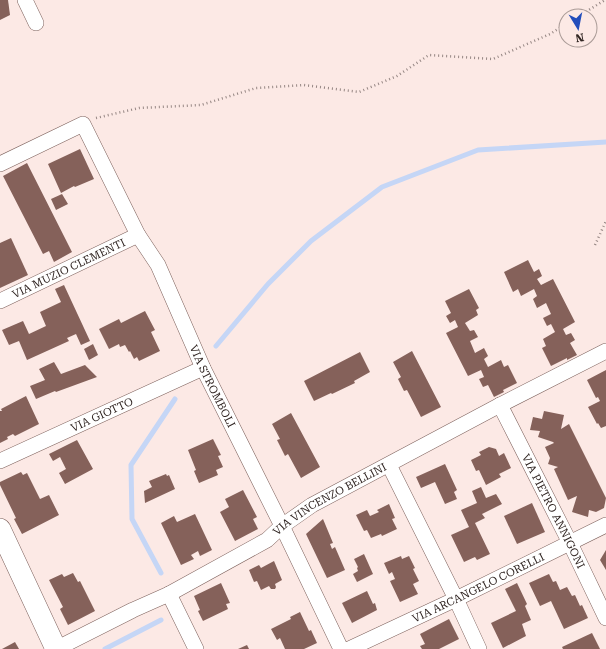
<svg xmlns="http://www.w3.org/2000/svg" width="606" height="649" font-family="'Roboto Serif',serif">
<rect width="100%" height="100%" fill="#fce9e5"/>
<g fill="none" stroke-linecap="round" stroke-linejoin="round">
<!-- stream -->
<g stroke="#c5d6f6" stroke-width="5">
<polyline points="216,346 268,284 311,241 382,187 478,150 606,142"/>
<polyline points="161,573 132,519 131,465 175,399"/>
<polyline points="105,649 161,620"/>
</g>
</g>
<!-- building -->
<g fill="#85615a">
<polygon points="0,0 8,0 10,15 0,20"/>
<polygon points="80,149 94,179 75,187 74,186 61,193 48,164"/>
<polygon points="27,163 72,252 54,262 49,251 43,254 3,176"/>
<polygon points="62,194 68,204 56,210 51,199"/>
<polygon points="11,238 28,275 0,288 0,243"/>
<polygon points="528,260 534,272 539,269 542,276 537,279 541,285 553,279 575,322 563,329 566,335 571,333 575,340 570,343 577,355 567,360 567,358 551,366 542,348 546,346 543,339 555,332 551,324 547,326 543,318 551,314 546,303 537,308 533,299 537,296 534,289 521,296 518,289 513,292 504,272"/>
<polygon points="64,285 90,341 81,345 76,334 67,338 69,341 27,360 19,341 9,345 2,330 23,321 29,334 46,326 40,312 61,302 55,289"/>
<polygon points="469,289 479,308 476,310 478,315 465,323 470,331 474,330 478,337 470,341 475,353 484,348 488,356 484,359 488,367 501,360 504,367 508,365 517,383 503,390 504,392 494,397 488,385 483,387 479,379 484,377 481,370 468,376 446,333 458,327 455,320 450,323 446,316 451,313 445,301"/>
<polygon points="145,311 155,330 151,332 160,351 139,361 137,357 134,359 130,351 129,352 125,345 120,347 119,344 109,349 99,329 119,319 121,323"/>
<polygon points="93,344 98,355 89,360 84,349"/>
<polygon points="412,351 441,407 421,417 407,390 404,391 398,379 401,377 393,362"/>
<polygon points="360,352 370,372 354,381 355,383 332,394 331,393 314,401 304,381"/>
<polygon points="54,362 61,374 85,365 97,377 56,392 55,391 36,399 30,386 45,380 39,369"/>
<polygon points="606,370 606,426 601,428 598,423 597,424 588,407 600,401 598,397 596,398 587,380"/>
<polygon points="26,396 39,424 15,436 13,434 7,437 8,439 0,443 0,411 2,411 1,409"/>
<polygon points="544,411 564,415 561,429 569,424 606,498 604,508 596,512 589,510 588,517 572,512 577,496 568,500 554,469 558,467 548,464 550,458 545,447 554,443 553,442 538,437 540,431 530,430 533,417 542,419"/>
<polygon points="291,413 320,467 301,478 288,454 285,456 277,440 280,439 272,424"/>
<polygon points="213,439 221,455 218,456 223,467 216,470 218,475 199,483 194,471 196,470 188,450"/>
<polygon points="77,440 93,469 65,484 59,473 66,469 60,457 53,461 49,454"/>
<polygon points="489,447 496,449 499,456 504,453 511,468 499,474 501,477 486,485 479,470 476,471 471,460 481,455 479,452"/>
<polygon points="445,464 457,490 454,492 457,499 445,504 435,482 421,488 416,477"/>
<polygon points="21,472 23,475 27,473 40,499 49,495 59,515 22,534 14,519 16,518 0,485 0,482"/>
<polygon points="166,474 167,476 169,475 175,489 145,503 144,491 152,487 149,481"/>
<polygon points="481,487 486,498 496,494 502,504 482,514 485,518 475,523 490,554 477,560 475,557 464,562 451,535 469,527 461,510 477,503 472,491"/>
<polygon points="243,490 257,517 253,519 258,529 235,541 220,512 229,507 225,499"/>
<polygon points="532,503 545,532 517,544 504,516"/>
<polygon points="389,504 395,518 392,519 397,529 382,536 381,534 371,538 367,530 364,531 356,515 367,510 370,516 379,512 377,510"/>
<polygon points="195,514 212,550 200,556 198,551 191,555 194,559 181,565 161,523 174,516 177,522"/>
<polygon points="323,519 333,543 330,544 332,549 335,547 345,570 327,578 306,534"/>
<polygon points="606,550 606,570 600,560"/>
<polygon points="364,554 373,574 357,582 353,574 358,571 357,568 358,567 354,559"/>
<polygon points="401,556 402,559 409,556 415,568 413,569 419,581 413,584 418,594 400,602 390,581 395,579 392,572 389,574 384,563"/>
<polygon points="274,561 282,580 275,584 276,587 275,589 271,589 269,586 261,590 257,581 254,582 249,570 259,565 261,568"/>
<polygon points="73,573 78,582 80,581 95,611 68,625 60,609 63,607 49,580 62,574 64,577"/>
<polygon points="549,574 553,582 556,581 560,590 567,587 572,596 575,595 580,606 582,605 588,618 564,629 551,601 540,606 529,583"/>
<polygon points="221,583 230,603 226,604 228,609 203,621 198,611 200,610 194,596"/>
<polygon points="517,583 527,604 525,606 531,620 522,624 526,636 503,648 491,623 516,611 505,589"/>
<polygon points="367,591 373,604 375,603 377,610 352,623 342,603"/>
<polygon points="300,612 309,631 311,630 317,643 304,649 285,649 280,638 277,640 271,629 291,619 290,617"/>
<polygon points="449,619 459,639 439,649 422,649 420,646 425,644 420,634"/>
<polygon points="592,633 600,649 563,649 562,647"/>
<polygon points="15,642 19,649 2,649"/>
<polygon points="247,645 249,649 238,649"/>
</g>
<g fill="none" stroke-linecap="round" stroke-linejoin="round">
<!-- street casing -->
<g stroke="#7e625d" stroke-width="16">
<g id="street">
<polyline points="25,0 36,23"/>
<path id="s1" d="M0 164 83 124 138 235 158 265 203 368 282 526 341 649"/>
<path id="s2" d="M0 301 138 235"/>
<path id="s3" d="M500 405 570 543 606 618"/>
<path id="s4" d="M0 461 203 368"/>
<polyline points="389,465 456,599 479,649"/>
<polyline points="169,594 196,649"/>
<path id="s5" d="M56 649 133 610 169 594 267 540 282 526 312 505 500 405 606 351"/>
<path id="s6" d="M349 649 456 599 606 525"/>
</g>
</g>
<!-- secondary casing -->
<g stroke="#7e625d" stroke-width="22">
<polyline id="secondary" points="0,529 56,649"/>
</g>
<!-- path -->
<g stroke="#968784" stroke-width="2.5" stroke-dasharray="1 3" stroke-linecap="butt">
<polyline points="579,16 605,0"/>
<polyline points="96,118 139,108 201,105 256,88 304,85 359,92 397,76 429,55 493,59 550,34 566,24"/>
<polyline points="595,245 606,221"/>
</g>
<!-- street -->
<use href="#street" stroke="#fff" stroke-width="15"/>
<!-- secondary -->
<use href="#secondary" stroke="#fff" stroke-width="21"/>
</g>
<g text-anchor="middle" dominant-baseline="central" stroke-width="4" stroke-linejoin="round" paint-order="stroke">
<!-- street labels -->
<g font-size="11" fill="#302522" stroke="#fce9e5">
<text stroke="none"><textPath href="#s2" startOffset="76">VIA MUZIO CLEMENTI</textPath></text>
<text stroke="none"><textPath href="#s1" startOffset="385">VIA STROMBOLI</textPath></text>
<text stroke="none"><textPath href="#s4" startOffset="112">VIA GIOTTO</textPath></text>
<text stroke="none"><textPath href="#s5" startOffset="313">VIA VINCENZO BELLINI</textPath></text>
<text stroke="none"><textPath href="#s3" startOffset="119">VIA PIETRO ANNIGONI</textPath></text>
<text stroke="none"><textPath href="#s6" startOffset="143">VIA ARCANGELO CORELLI</textPath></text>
</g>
</g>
<!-- north arrow -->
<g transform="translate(578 28) rotate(170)"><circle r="19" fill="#fce9e5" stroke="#aa9b97"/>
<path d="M0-3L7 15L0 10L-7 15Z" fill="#234dbb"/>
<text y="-6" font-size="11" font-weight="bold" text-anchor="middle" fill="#302522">N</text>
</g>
</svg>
